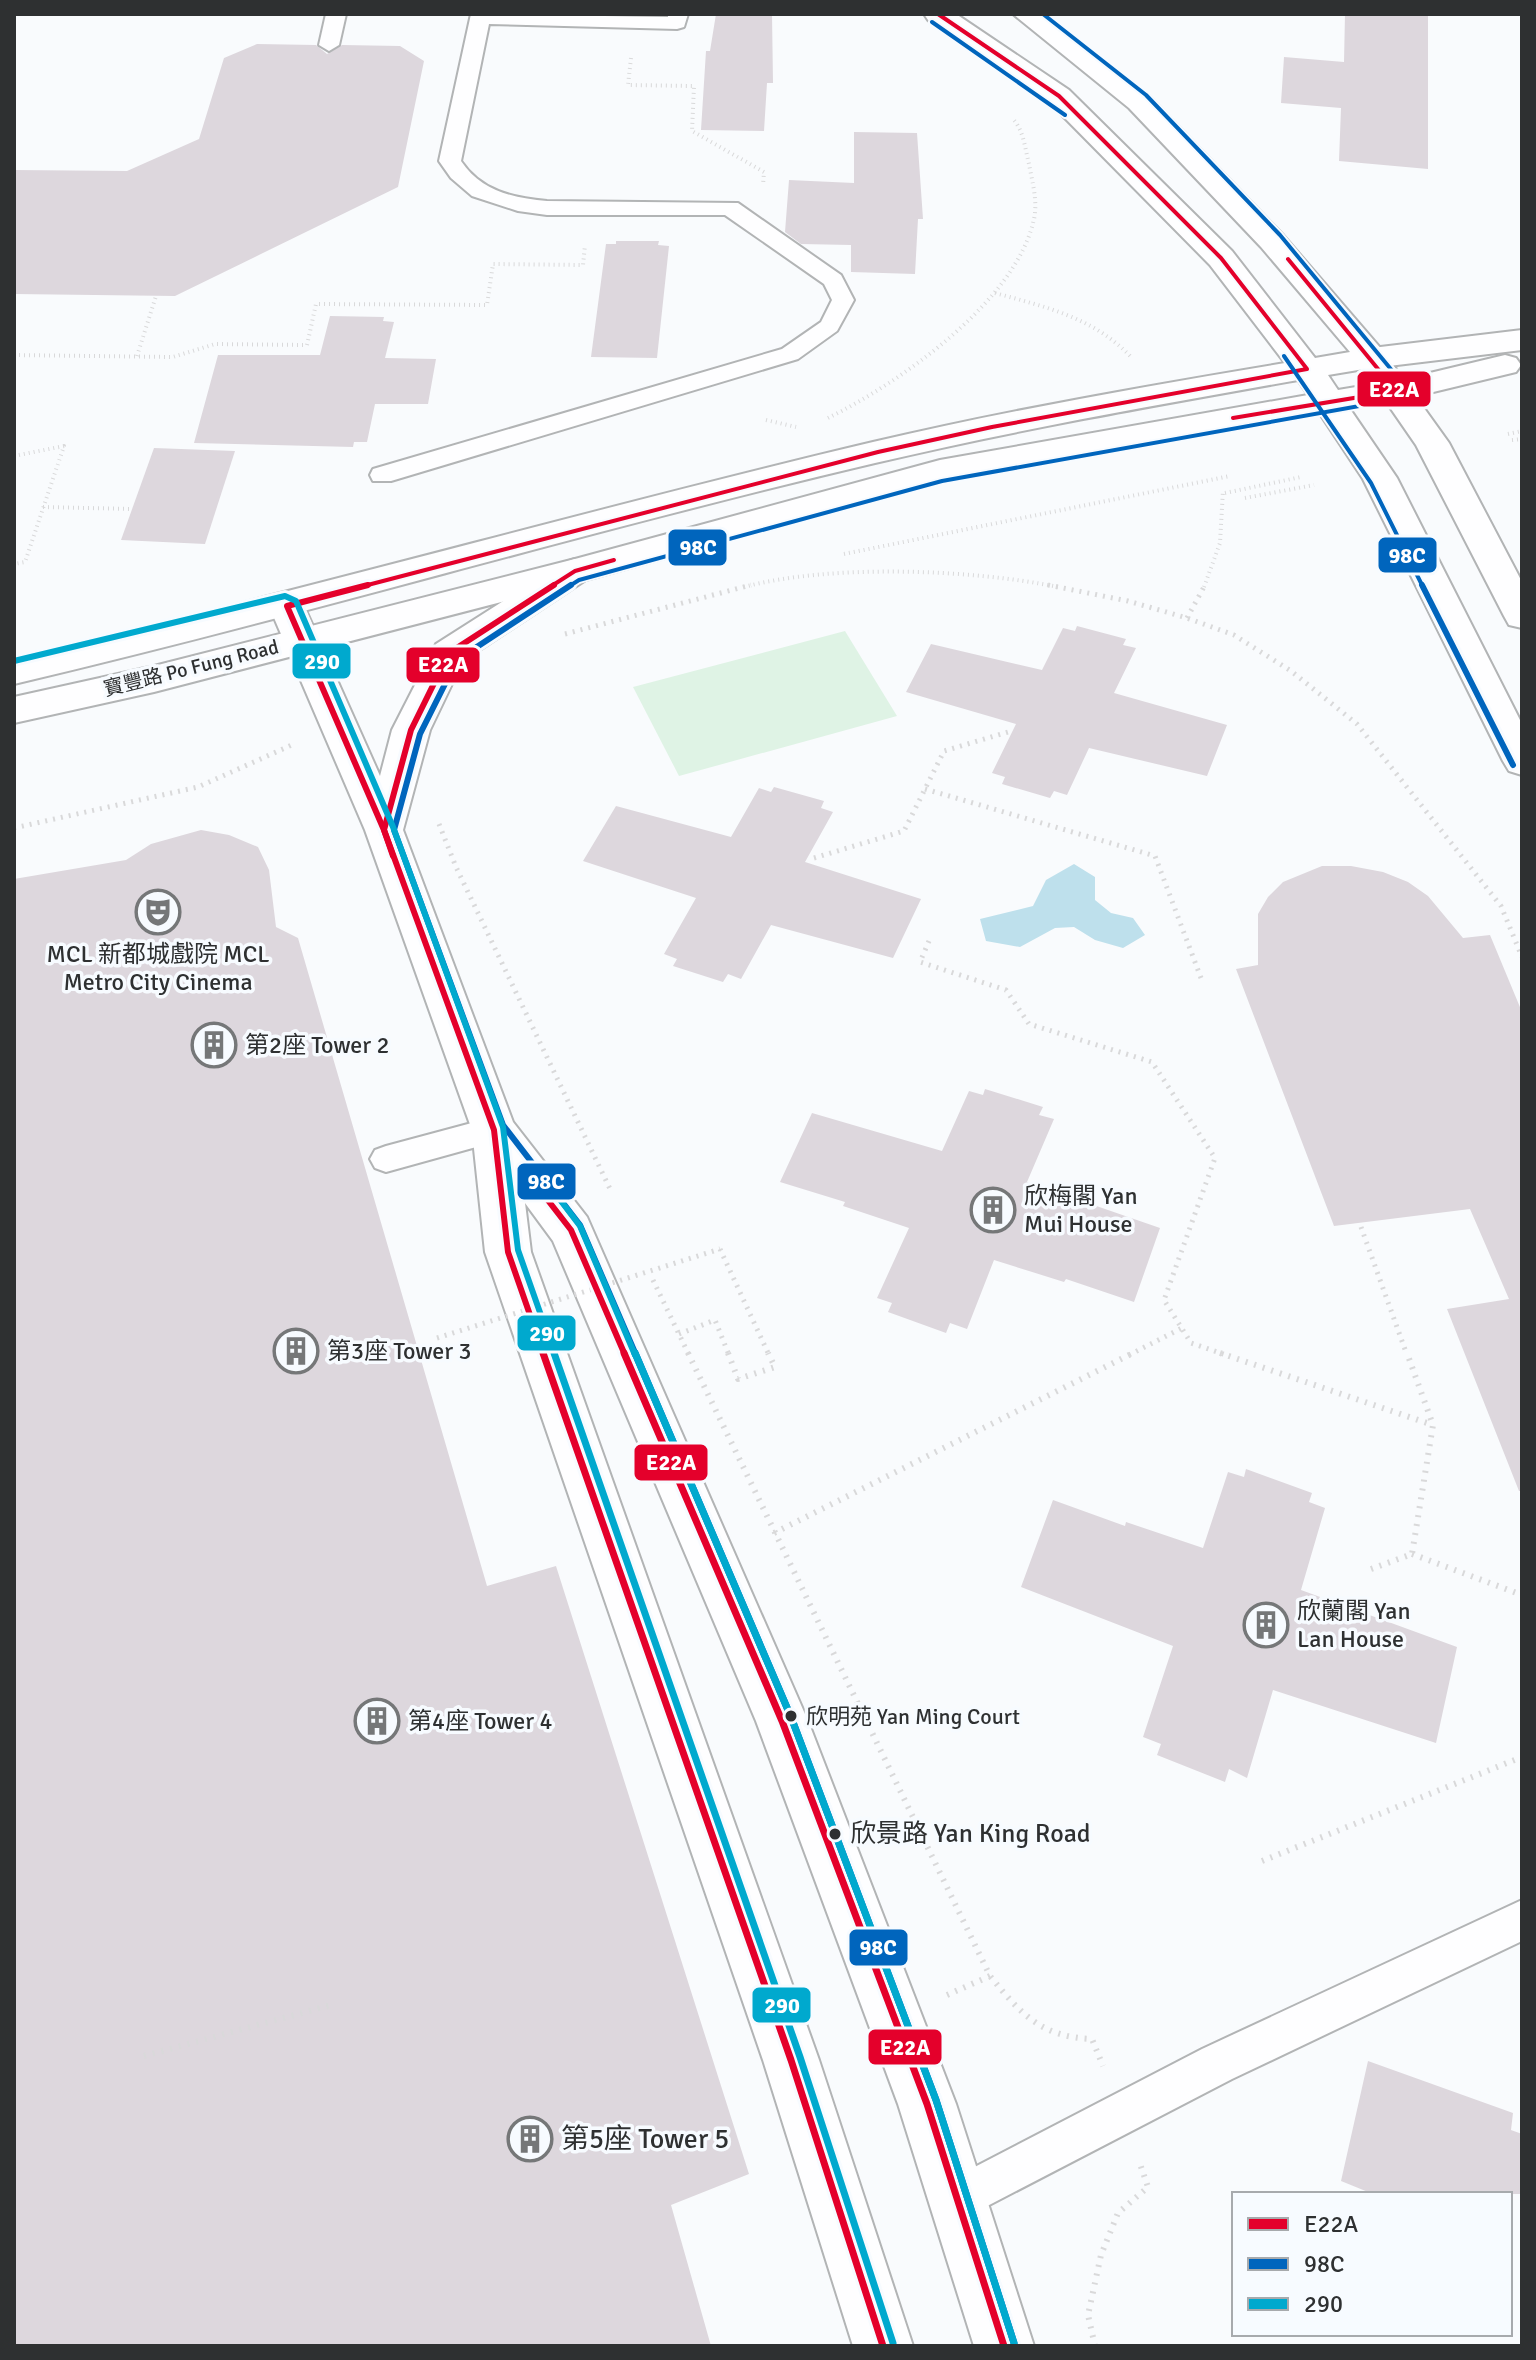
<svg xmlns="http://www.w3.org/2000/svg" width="1536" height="2360" font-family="Signika,'Noto Sans TC',sans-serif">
<rect width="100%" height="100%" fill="#f9fbfd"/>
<!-- green -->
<polygon fill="#dff3e5" points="845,631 897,716 679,776 633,687"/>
<!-- water -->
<polygon fill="#bee0ec" points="1074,864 1095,877 1095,900 1111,913 1133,918 1145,935 1123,948 1095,940 1074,927 1055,928 1020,947 986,941 980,919 1033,906 1046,880"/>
<!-- building -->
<g fill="#ddd7dd">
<polygon points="716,14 772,14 773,83 767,83 764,131 701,130 706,51 710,51"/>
<polygon points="1345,14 1428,14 1428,169 1339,161 1341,108 1281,103 1284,57 1344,62"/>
<polygon points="257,44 316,45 327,54 342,45 400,46 424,61 398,187 175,296 14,294 14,170 127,171 199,139 224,58"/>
<polygon points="854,132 917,133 923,219 918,219 915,274 851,272 851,245 801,244 785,232 789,180 854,183"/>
<polygon points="616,241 659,241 658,245 669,246 657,358 591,357 606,244 616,244"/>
<polygon points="330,316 384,317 383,321 394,322 385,358 436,359 428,404 375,404 367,442 354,442 353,447 194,443 218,355 320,355"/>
<polygon points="154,448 235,451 205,544 121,540"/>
<polygon points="1077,626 1126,639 1123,645 1136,648 1114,693 1227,725 1207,776 1089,748 1067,795 1054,791 1050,798 1002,784 1005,777 992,773 1016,724 906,692 931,644 1042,670 1063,628 1075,631"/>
<polygon points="774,787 824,801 821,808 833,812 805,862 921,899 893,958 771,925 741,979 728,974 723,982 673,966 677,959 664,954 696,898 583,861 616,806 731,837 759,788 771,792"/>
<polygon points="201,830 229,835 258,847 269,870 276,927 298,938 487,1586 556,1566 749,2174 671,2205 711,2346 14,2346 14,879 126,860 151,844"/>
<polygon points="1322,866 1351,866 1383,872 1408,882 1428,896 1463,938 1490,935 1522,1012 1522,1491 1519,1491 1447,1309 1509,1299 1470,1209 1334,1226 1236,969 1258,965 1258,914 1268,897 1283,882"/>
<polygon points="985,1089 1043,1107 1039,1115 1054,1119 1027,1182 1160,1228 1134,1302 1066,1279 1064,1282 994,1260 967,1329 950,1323 946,1333 888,1312 892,1303 877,1298 909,1228 843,1206 845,1202 780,1182 812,1113 942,1151 969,1091 983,1095"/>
<polygon points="1246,1469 1312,1493 1309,1502 1325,1508 1301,1590 1457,1647 1436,1743 1273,1690 1247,1778 1229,1769 1225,1782 1157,1755 1161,1744 1143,1737 1173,1646 1021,1587 1053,1500 1125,1526 1126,1522 1203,1548 1228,1472 1244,1477"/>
<polygon points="1368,2061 1513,2113 1511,2130 1522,2134 1522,2194 1373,2194 1341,2181"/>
</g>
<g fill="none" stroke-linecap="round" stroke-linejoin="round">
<!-- lane casing -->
<g stroke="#b2b4b5" stroke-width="4">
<g id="lane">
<polygon points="326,14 346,14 339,45 329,51 319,45"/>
<path d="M471 14 668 17V14H688L684 27 677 29 489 24 461 161C481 191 513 198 547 201L738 203 841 275 854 300 837 331 798 359 391 481H373L370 475 373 469 782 349 821 322 832 300 824 284 725 215H547L518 211 472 196 451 178 439 161Z"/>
<polygon points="494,1117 505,1121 510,1130 505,1139 386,1172 375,1168 370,1159 375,1150 386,1146"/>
<polygon points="1522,1900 1522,1941 1232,2079 970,2215 955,2221 940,2215 934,2200 940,2185 1202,2049"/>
</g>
</g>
<!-- street casing -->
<g stroke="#b2b4b5" stroke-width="4">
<g id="street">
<polygon points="1522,330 1522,350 1372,368 1361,365 1356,358 1361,351 1372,348"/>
<polygon points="1505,355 1516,358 1521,365 1516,372 1396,401 1384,398 1380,391 1384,384"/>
<polygon points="575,559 587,563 593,571 587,579 463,661 430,730 403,830 513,1122 587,1217 808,1721 956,2104 1034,2346 974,2346 898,2104 756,1721 553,1241 525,1203 531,1252 819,2060 913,2346 853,2346 763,2060 485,1252 472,1130 365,830 269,606 274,597 287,594 300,597 380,776 392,730 436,644 563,563"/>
</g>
</g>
<!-- secondary casing -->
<g stroke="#b2b4b5" stroke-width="4">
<path id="secondary" d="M924 14H956L1069 90 1232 251 1315 358 1350 352 1261 247 1129 108 1013 14H1044L1149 96 1283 235 1383 351 1449 443 1522 582V628L1509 625 1504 616 1416 445 1387 403 1350 409 1397 478 1522 724V775L1509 771 1503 761 1363 479 1320 414 942 481 575 583 154 692 14 723V697L154 666 575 559 940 460 1308 395 1298 380C1157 405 1015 430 875 463 587 531 302 616 14 684V658C302 592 586 510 873 442 1009 410 1147 386 1285 363L1210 265 1049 102 928 20ZM1364 369 1374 384 1338 390 1328 375Z"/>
</g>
<!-- path-far2 -->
<g stroke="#d9d9da" stroke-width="4" stroke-dasharray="1 4" stroke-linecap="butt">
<polyline points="631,58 628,85 694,86 692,131 764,172 763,185"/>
<path d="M995 293C1046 307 1095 318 1132 358"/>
<polyline points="14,355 173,357 215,344 307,345 316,304 487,305 493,264 583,265 585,245"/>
<polyline points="137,356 156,296"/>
<path d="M828 418C899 383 1016 302 1034 219 1038 201 1032 181 1029 164 1025 149 1024 131 1013 119"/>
<polyline points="766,420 796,427"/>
<polyline points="1508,434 1522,431"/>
<polyline points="1512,440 1522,439"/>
<polyline points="14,456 64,446 25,562 14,564"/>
<polyline points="1225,493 1301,477"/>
<polyline points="1245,498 1314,485"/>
<polyline points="43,507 132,509"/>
<polyline points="844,554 1230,476"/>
<path d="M744 587C830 564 970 569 1058 587"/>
<polyline points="1204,587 1220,543 1223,490"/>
</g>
<!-- path-far1 -->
<g stroke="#d9d9da" stroke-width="5" stroke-dasharray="2 6" stroke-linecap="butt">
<polyline points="1048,585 1128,601 1187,618 1234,635 1291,671 1357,724 1501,906 1522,957"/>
<polyline points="1187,618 1205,585"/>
<polyline points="565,634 751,585"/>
<polyline points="925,789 1155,856 1201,978"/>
<polyline points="439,824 456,867 611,1191"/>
<polyline points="14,828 198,787 294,744"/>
<polyline points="814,858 904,831 944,751 1008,732"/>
<polyline points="929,941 920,962 1006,990 1029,1024 1152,1062 1215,1158 1164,1300 1191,1343 1226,1355"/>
<polyline points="1361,1227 1407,1355"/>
<polyline points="720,1249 769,1355"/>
<polyline points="653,1280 689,1355"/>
<polyline points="679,1334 715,1320 729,1355"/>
<polyline points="1129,1355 1182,1328"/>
</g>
<!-- path -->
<g stroke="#d9d9da" stroke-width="6" stroke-dasharray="2 7" stroke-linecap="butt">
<path d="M688 1353 990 1976C1021 2014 1041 2037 1092 2039L1103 2066"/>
<polyline points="728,1353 738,1379 775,1367 768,1353"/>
<polyline points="1220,1353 1433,1425"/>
<polyline points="774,1533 1133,1353"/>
<polyline points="1412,1554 1522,1595"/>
<polyline points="1371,1569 1412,1554 1433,1425 1407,1353"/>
<polyline points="1262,1861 1522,1757"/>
<polyline points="947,1995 990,1976"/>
<polyline points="144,2056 331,2005"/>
<polyline points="1095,2346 1088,2315 1101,2255 1118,2213 1148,2187 1139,2161"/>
</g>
<!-- lane -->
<use href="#lane" fill="#fefeff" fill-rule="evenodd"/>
<!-- street -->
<use href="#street" fill="#fefeff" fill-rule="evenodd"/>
<!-- secondary -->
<use href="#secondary" fill="#fefeff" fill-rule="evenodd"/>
<!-- path-bridge -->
<polyline stroke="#d9d9da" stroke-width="5" stroke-dasharray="2 6" stroke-linecap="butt" points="437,1338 720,1249"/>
<!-- bus-1-far2 casing -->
<g stroke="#f7fbff" stroke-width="8">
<g id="bus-1-far2">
<polyline points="1233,418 1396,391 1288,259"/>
<polyline points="360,587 878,452 992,427 1307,369 1221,258 1059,96 938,14"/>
<polyline points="550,587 575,571 614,560"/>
</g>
</g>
<!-- bus-1-far1 casing -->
<g stroke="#f7fbff" stroke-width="12">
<g id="bus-1-far1">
<polyline points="368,585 287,606 384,830 494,1130 508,1252 544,1355"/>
<polyline points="393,856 384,830 411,730 449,653 554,585"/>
<polyline points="533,1181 571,1230 625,1355"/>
</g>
</g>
<!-- bus-1 casing -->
<g stroke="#f7fbff" stroke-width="13">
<g id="bus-1">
<polyline points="543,1353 791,2060 883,2346"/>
<polyline points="624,1353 782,1721 927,2104 1004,2346"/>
</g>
</g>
<!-- bus-2-far2 casing -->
<g stroke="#f7fbff" stroke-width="8">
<g id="bus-2-far2">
<polyline points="932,22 1065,115"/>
<polyline points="1284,356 1371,483 1423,587"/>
<polyline points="568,587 579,580 942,481 1404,398 1404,385 1280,235 1146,95 1043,14"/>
</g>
</g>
<!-- bus-2-far1 casing -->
<g stroke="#f7fbff" stroke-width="12">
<g id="bus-2-far1">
<polyline points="571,585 457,660 420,734 394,830 503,1125 580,1225 636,1355"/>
<polyline points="1422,585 1513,765"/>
</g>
</g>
<!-- bus-2 casing -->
<g stroke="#f7fbff" stroke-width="13">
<polyline id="bus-2" points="635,1353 791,1717 936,2100 1014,2343"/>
</g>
<!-- bus-3-far1 casing -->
<g stroke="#f7fbff" stroke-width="12">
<g id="bus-3-far1">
<polyline points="14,661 285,596 296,601 393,827 503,1127 518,1250 555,1355"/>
<polyline points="542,1176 580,1226 635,1355"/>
</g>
</g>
<!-- bus-3 casing -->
<g stroke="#f7fbff" stroke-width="13">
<g id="bus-3">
<polyline points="554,1353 800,2057 893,2343"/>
<polyline points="635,1353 791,1717 936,2100 1014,2343"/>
</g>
</g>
<!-- bus-1-far2 -->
<use href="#bus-1-far2" stroke="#e4002b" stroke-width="4"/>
<!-- bus-1-far1 -->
<use href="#bus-1-far1" stroke="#e4002b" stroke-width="6"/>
<!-- bus-1 -->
<use href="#bus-1" stroke="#e4002b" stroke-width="7"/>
<!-- bus-2-far2 -->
<use href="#bus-2-far2" stroke="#0065bd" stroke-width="4"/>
<!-- bus-2-far1 -->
<use href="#bus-2-far1" stroke="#0065bd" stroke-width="6"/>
<!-- bus-2 -->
<use href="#bus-2" stroke="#0065bd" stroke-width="7"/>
<!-- bus-3-far1 -->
<use href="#bus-3-far1" stroke="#00a9ce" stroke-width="6"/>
<!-- bus-3 -->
<use href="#bus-3" stroke="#00a9ce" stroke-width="7"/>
</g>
<!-- icons -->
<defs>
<g id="theatre-ring" transform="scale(2.3)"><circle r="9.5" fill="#f7fbff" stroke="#757778" stroke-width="1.5"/><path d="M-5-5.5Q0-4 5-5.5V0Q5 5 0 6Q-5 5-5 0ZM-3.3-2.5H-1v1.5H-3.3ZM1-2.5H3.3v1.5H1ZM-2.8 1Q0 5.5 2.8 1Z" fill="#757778"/></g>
<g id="building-ring" transform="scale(2.3)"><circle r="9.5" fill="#f7fbff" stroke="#757778" stroke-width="1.5"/><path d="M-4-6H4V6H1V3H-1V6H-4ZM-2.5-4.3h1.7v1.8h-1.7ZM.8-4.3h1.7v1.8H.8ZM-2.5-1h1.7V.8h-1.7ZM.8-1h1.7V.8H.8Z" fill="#757778"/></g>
</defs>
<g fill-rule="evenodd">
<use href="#theatre-ring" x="158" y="912"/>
<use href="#building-ring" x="214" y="1045"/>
<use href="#building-ring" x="993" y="1210"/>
<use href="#building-ring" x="296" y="1351"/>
<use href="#building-ring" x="1266" y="1625"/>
<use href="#building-ring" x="377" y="1721"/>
<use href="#building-ring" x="530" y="2139"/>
</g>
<!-- markers -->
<g fill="#2e3031" stroke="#f7fbff" stroke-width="3">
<circle cx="791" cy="1716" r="7"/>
<circle cx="835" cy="1834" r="7"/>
</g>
<g text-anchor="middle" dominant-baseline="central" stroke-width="7" stroke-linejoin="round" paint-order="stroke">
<!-- far-street labels -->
<g font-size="20" fill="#2e3031" stroke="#f7fbff">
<text transform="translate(191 668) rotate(-14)">寶豐路 Po Fung Road</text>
</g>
<!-- bus labels -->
<g font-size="22" fill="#2e3031" stroke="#f7fbff" text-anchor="start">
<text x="806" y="1716">欣明苑 Yan Ming Court</text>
</g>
<!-- poi labels -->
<g font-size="24" fill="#2e3031" stroke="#f7fbff" text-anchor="start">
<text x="158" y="954" text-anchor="middle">MCL 新都城戲院 MCL<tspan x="158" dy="28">Metro City Cinema</tspan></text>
<text x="245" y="1045">第2座 Tower 2</text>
<text x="1024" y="1196">欣梅閣 Yan<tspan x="1024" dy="28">Mui House</tspan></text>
<text x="327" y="1351">第3座 Tower 3</text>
<text x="1297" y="1611">欣蘭閣 Yan<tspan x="1297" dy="28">Lan House</tspan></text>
<text x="408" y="1721">第4座 Tower 4</text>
</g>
<!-- near-bus labels -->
<g font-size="26" fill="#2e3031" stroke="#f7fbff" text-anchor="start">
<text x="850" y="1834">欣景路 Yan King Road</text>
</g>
<!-- near-poi labels -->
<g font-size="28" fill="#2e3031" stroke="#f7fbff" text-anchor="start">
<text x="561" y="2139">第5座 Tower 5</text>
</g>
</g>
<g stroke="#f7fbff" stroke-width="3">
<rect x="1356" y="370" width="76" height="38" rx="8" fill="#e4002b"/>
<rect x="667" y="528" width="61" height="39" rx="8" fill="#0065bd"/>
<rect x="1377" y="536" width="61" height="38" rx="8" fill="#0065bd"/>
<rect x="291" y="642" width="61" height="38" rx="8" fill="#00a9ce"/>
<rect x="405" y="646" width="76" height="38" rx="8" fill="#e4002b"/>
<rect x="516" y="1162" width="61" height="39" rx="8" fill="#0065bd"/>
<rect x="516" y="1314" width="61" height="38" rx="8" fill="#00a9ce"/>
<rect x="633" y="1443" width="76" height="39" rx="8" fill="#e4002b"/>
<rect x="848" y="1928" width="61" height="39" rx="8" fill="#0065bd"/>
<rect x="751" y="1986" width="61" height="38" rx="8" fill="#00a9ce"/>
<rect x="867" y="2028" width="76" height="38" rx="8" fill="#e4002b"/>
</g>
<g font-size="22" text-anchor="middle" font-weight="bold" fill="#fff">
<text x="1394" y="397">E22A</text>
<text x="698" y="555">98C</text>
<text x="1407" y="563">98C</text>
<text x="322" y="669">290</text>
<text x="443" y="672">E22A</text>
<text x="546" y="1189">98C</text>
<text x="547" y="1341">290</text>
<text x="671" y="1470">E22A</text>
<text x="878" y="1955">98C</text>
<text x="782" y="2013">290</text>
<text x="905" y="2055">E22A</text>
</g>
<!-- border -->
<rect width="1536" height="2360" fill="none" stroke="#2e3031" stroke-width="32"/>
<!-- legend -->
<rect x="1232" y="2192" width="280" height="144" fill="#f7fbff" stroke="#a7aaad" stroke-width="2"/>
<rect x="1248" y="2218" width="40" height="12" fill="#e4002b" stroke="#a7aaad" stroke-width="2"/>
<text x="1304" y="2232" font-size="24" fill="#2e3031">E22A</text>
<rect x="1248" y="2258" width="40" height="12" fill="#0065bd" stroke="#a7aaad" stroke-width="2"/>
<text x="1304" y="2272" font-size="24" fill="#2e3031">98C</text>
<rect x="1248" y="2298" width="40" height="12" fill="#00a9ce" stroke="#a7aaad" stroke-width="2"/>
<text x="1304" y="2312" font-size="24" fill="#2e3031">290</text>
</svg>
